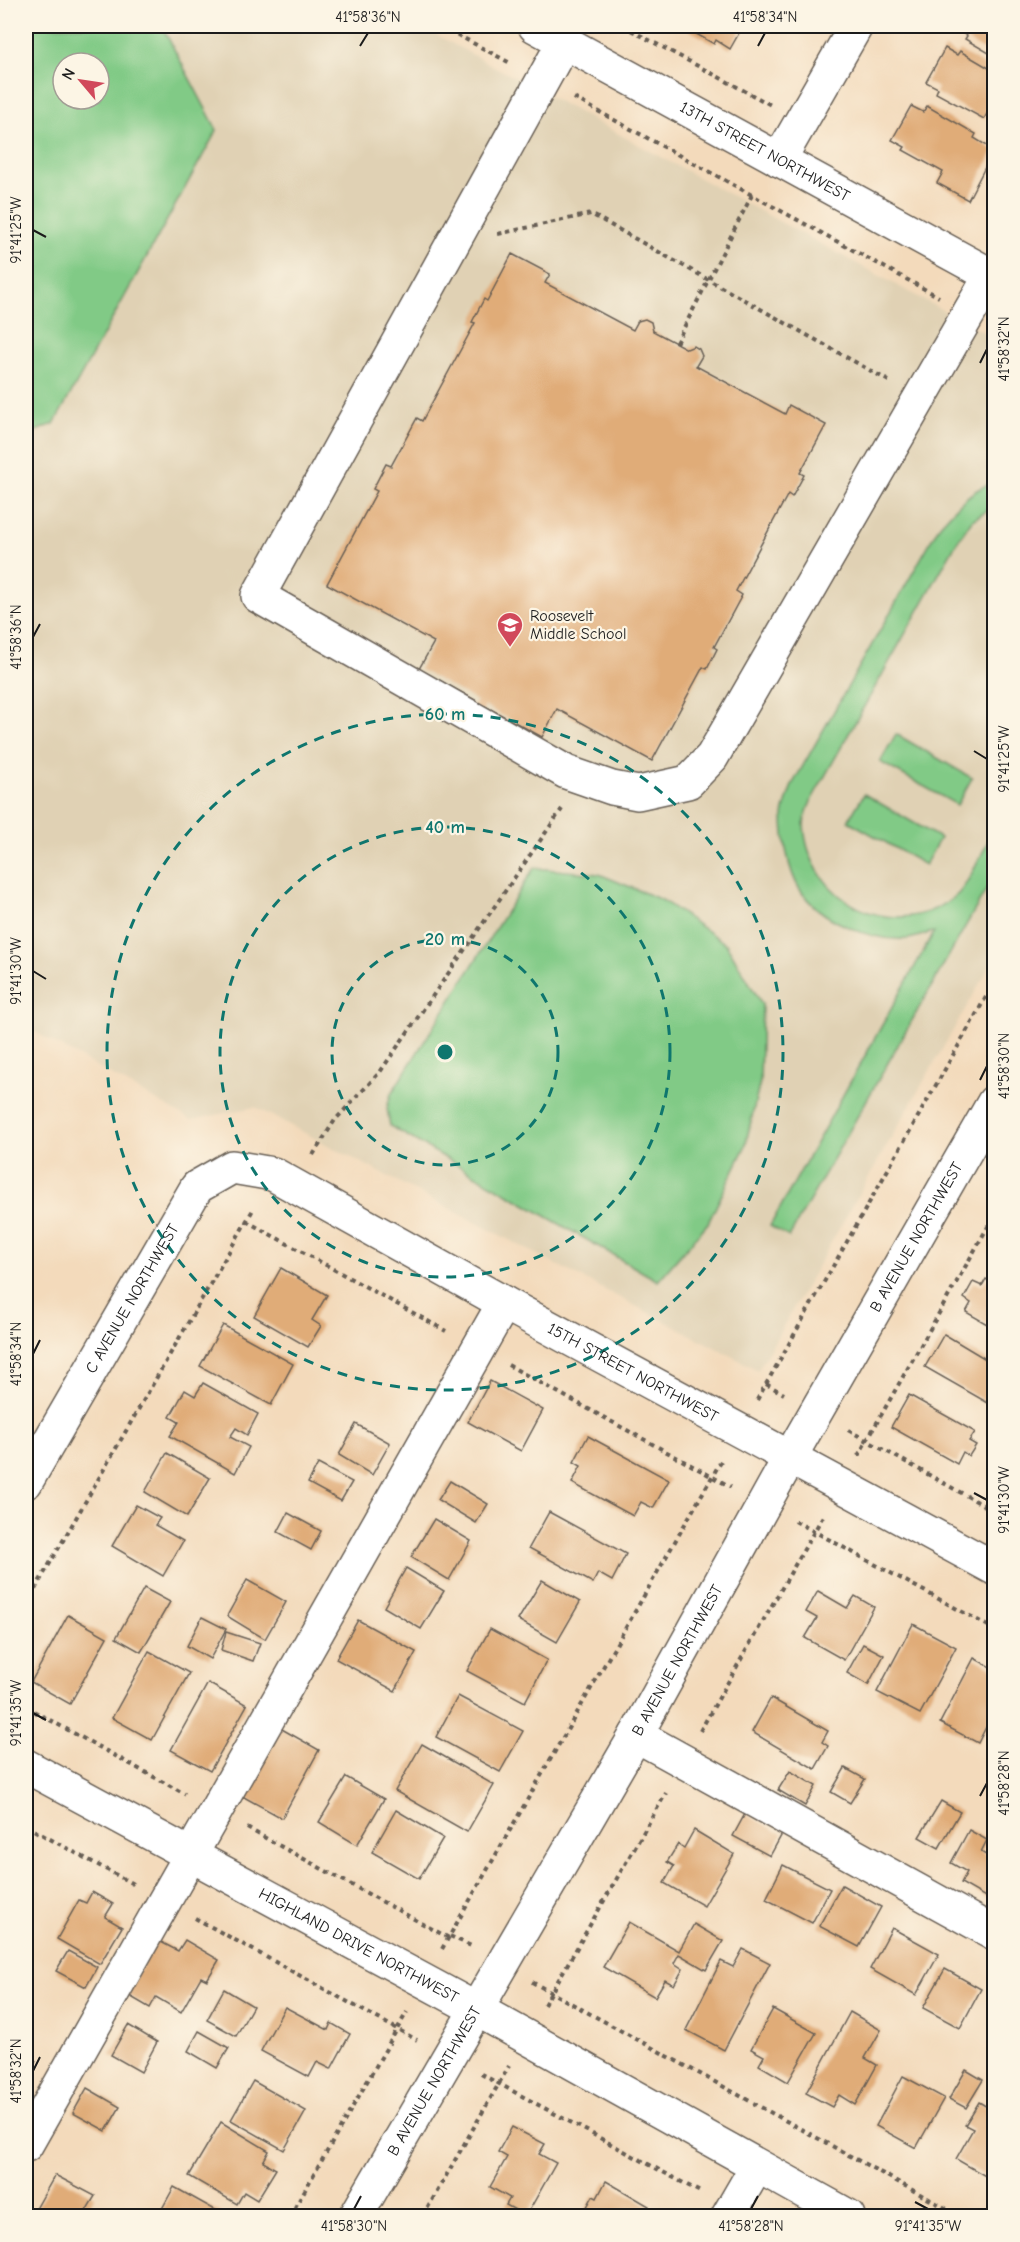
<svg xmlns="http://www.w3.org/2000/svg" width="1020" height="2242" font-family="'Comic Neue',sans-serif">
<rect width="100%" height="100%" fill="#fcf5e5"/>
<filter id="ink" filterUnits="userSpaceOnUse"><feTurbulence type="fractalNoise" baseFrequency=".0167" numOctaves="2"/><feDisplacementMap in="SourceGraphic" scale="12" xChannelSelector="R" yChannelSelector="G"/><feConvolveMatrix kernelMatrix="1 2 1 2 8 2 1 2 1" color-interpolation-filters="sRGB"/></filter>
<filter id="wash" filterUnits="userSpaceOnUse"><feTurbulence type="fractalNoise" baseFrequency=".008" numOctaves="4" result="noise"/><feDisplacementMap in="SourceGraphic" scale="24" xChannelSelector="R" yChannelSelector="G"/><feGaussianBlur stdDeviation="1.35" result="paint"/><feColorMatrix in="noise" values="0 0 0 0 0 0 0 0 0 0 0 0 0 0 0 0 0 1.4 0 .05"/><feComposite in="paint" operator="in"/></filter>
<g filter="url(#wash)">
<rect width="100%" height="100%" fill="#f3dabb"/>
<!-- built -->
<path fill="#e0d1b4" fill-rule="evenodd" d="M26 26H420L994 338V959L758 1370 255 1107 191 1120 26 1027ZM63 63H99V99H63Z"/>
<!-- green -->
<g fill="#81ca86" stroke="#4e7351" stroke-width="1.5" fill-rule="evenodd">
<path d="M26 26H156L165 32 217 130 54 424 26 435ZM63 63H99V99H63Z"/>
<path d="M994 483V507L972 520 957 542 812 799C809 807 804 817 804 825 809 904 898 946 958 894 969 884 986 844 994 830V876L789 1237 770 1226 934 932C926 933 917 938 908 939 872 942 818 920 799 888 788 870 783 837 783 816 784 806 789 795 792 785L940 525C956 508 971 488 994 483Z"/>
<polygon points="896,734 972,778 957,805 880,762"/>
<polygon points="864,794 940,838 925,865 848,821"/>
<polygon points="534,868 599,874 662,900 726,944 762,1004 760,1082 745,1147 708,1223 658,1281 390,1126 387,1108 391,1094"/>
</g>
<g id="blocks">
<!-- building -->
<g fill="#e0ac78">
<polygon points="682,26 743,26 730,49 716,40 714,44"/>
<polygon points="957,26 994,26 994,56 965,39 967,36 956,29"/>
<polygon points="945,48 957,55 960,51 994,71 994,101 984,119 936,93 938,88 926,82"/>
<polygon points="911,106 923,112 927,106 976,134 974,138 994,150 968,200 937,183 943,172 903,150 905,147 892,140"/>
<polygon points="512,254 550,274 545,283 633,330 638,321 645,319 651,322 653,331 687,349 694,346 699,349 702,356 696,366 785,414 789,405 826,425 800,473 804,475 792,497 788,494 736,591 742,595 714,647 717,649 707,669 703,667 652,761 557,709 542,737 485,706 482,712 473,707 477,701 419,669 434,642 327,584 377,491 373,489 386,464 391,466 417,418 422,421 475,323 472,322 484,299 487,301"/>
<polygon points="281,1268 327,1295 312,1320 321,1326 308,1347 254,1316"/>
<polygon points="986,1279 994,1284 994,1328 966,1312 971,1303 964,1298 973,1282 982,1286"/>
<polygon points="223,1325 293,1364 271,1405 200,1366"/>
<polygon points="944,1334 994,1364 994,1393 988,1403 925,1367"/>
<polygon points="490,1381 543,1410 521,1451 468,1422"/>
<polygon points="203,1383 258,1414 247,1435 236,1428 230,1437 249,1447 235,1473 170,1436 179,1422 170,1417 185,1390 195,1396"/>
<polygon points="909,1395 975,1432 969,1441 976,1445 969,1456 963,1452 957,1464 891,1427"/>
<polygon points="356,1424 390,1443 372,1475 339,1455"/>
<polygon points="588,1436 669,1480 653,1508 641,1502 633,1516 572,1483 581,1466 574,1462"/>
<polygon points="167,1453 210,1478 187,1517 145,1492"/>
<polygon points="318,1464 352,1482 341,1501 308,1483"/>
<polygon points="450,1481 488,1504 476,1523 438,1500"/>
<polygon points="136,1505 160,1518 155,1525 183,1541 163,1576 112,1546"/>
<polygon points="549,1512 626,1554 612,1581 598,1573 593,1583 529,1548"/>
<polygon points="288,1513 321,1531 311,1550 278,1532"/>
<polygon points="434,1519 471,1541 449,1580 411,1557"/>
<polygon points="406,1568 444,1591 421,1629 384,1607"/>
<polygon points="247,1580 286,1602 265,1639 227,1616"/>
<polygon points="542,1580 580,1602 557,1642 518,1620"/>
<polygon points="144,1588 170,1602 141,1652 116,1638"/>
<polygon points="818,1591 847,1608 855,1596 874,1607 844,1660 805,1638 817,1618 806,1612"/>
<polygon points="68,1615 107,1637 70,1704 31,1682"/>
<polygon points="202,1617 226,1629 210,1659 187,1646"/>
<polygon points="358,1620 416,1652 395,1691 336,1659"/>
<polygon points="913,1624 956,1647 920,1714 877,1692"/>
<polygon points="490,1629 547,1660 525,1702 467,1671"/>
<polygon points="226,1632 260,1643 253,1661 221,1650"/>
<polygon points="863,1644 884,1655 868,1685 847,1673"/>
<polygon points="149,1651 189,1673 152,1740 112,1718"/>
<polygon points="974,1658 994,1669 994,1711 978,1743 940,1723"/>
<polygon points="208,1683 247,1705 210,1771 171,1750"/>
<polygon points="458,1696 523,1731 500,1772 436,1737"/>
<polygon points="771,1698 828,1731 822,1742 828,1746 815,1769 752,1732"/>
<polygon points="280,1728 319,1750 282,1818 242,1796"/>
<polygon points="422,1744 494,1785 467,1832 395,1791"/>
<polygon points="845,1768 865,1779 850,1803 831,1792"/>
<polygon points="790,1771 816,1786 805,1806 778,1790"/>
<polygon points="346,1777 384,1799 357,1845 319,1822"/>
<polygon points="941,1801 960,1812 939,1848 919,1837"/>
<polygon points="396,1810 443,1838 419,1879 372,1852"/>
<polygon points="745,1814 782,1834 770,1856 733,1836"/>
<polygon points="694,1830 734,1854 704,1906 664,1883 674,1866 667,1862 678,1844 684,1848"/>
<polygon points="969,1830 987,1840 981,1852 994,1860 994,1902 961,1883 967,1872 951,1863"/>
<polygon points="783,1865 830,1889 812,1923 766,1899"/>
<polygon points="842,1885 881,1907 859,1947 819,1926"/>
<polygon points="92,1892 113,1904 105,1917 122,1927 100,1964 57,1939 79,1900 86,1903"/>
<polygon points="629,1922 679,1951 694,1924 723,1941 706,1970 679,1954 674,1963 683,1969 674,1985 665,1980 655,1997 603,1967"/>
<polygon points="892,1928 939,1954 916,1995 870,1969"/>
<polygon points="157,1940 178,1951 185,1940 219,1960 207,1980 201,1977 181,2012 156,1997 150,2008 126,1994"/>
<polygon points="743,1949 770,1963 724,2050 686,2030 721,1961 733,1967"/>
<polygon points="68,1951 97,1967 86,1987 56,1971"/>
<polygon points="945,1969 981,1989 960,2028 923,2008"/>
<polygon points="224,1989 253,2006 236,2036 207,2020"/>
<polygon points="285,2007 328,2030 331,2023 350,2034 331,2069 317,2062 309,2077 261,2051"/>
<polygon points="773,2009 816,2033 788,2082 759,2065 764,2056 751,2049"/>
<polygon points="850,2012 881,2030 865,2058 877,2065 855,2105 839,2095 832,2107 806,2093"/>
<polygon points="128,2025 157,2042 141,2072 111,2055"/>
<polygon points="199,2031 229,2048 217,2068 188,2051"/>
<polygon points="26,2056 36,2061 26,2080"/>
<polygon points="966,2070 983,2080 966,2108 949,2099"/>
<polygon points="903,2076 944,2098 916,2148 876,2126"/>
<polygon points="253,2081 306,2111 284,2150 231,2120"/>
<polygon points="87,2088 120,2107 106,2131 73,2113"/>
<polygon points="979,2102 994,2111 994,2181 956,2159 973,2129 965,2125"/>
<polygon points="221,2122 269,2151 263,2162 276,2169 257,2200 244,2192 237,2204 189,2176"/>
<polygon points="512,2127 545,2144 539,2154 556,2163 526,2216 506,2205 510,2198 490,2187 507,2157 498,2152"/>
<polygon points="55,2175 95,2196 83,2216 32,2216"/>
<polygon points="606,2181 649,2206 644,2216 582,2216 593,2196 597,2198"/>
<polygon points="174,2187 226,2216 158,2216"/>
</g>
</g>
</g>
<g filter="url(#ink)">
<use href="#blocks" fill-opacity="0" stroke="#675e54" stroke-width="1.5"/>
<g fill="none" stroke-linecap="round" stroke-linejoin="round">
<!-- minor casing -->
<g stroke="#675e54" stroke-width="36">
<g id="minor">
<path id="s1" d="M535 26 994 277"/>
<polyline points="564,42 258,596 566,772 612,788 638,793 688,782 712,757 991,275"/>
<polyline points="779,160 856,26"/>
<path id="s2" d="M26 1482 197 1187 232 1167 273 1174 504 1303 994 1568"/>
<polyline points="636,1735 994,1933"/>
<path id="s3" d="M26 1766 476 2009 848 2216"/>
<polyline points="26,2145 504,1303"/>
<path id="s4" d="M356 2216 636 1735 790 1457 994 1102"/>
<polyline points="728,2216 757,2166"/>
</g>
</g>
<!-- path -->
<g stroke="#675e54" stroke-width="4" stroke-dasharray="4.5 4.5" stroke-linecap="butt">
<polyline points="441,26 512,64"/>
<polyline points="623,26 771,105"/>
<polyline points="574,98 939,297"/>
<polyline points="498,234 591,214 889,381"/>
<polyline points="676,343 752,195"/>
<polyline points="313,1155 335,1120 380,1072 562,809"/>
<polyline points="246,1221 446,1331"/>
<polyline points="508,1365 731,1487"/>
<polyline points="766,1384 784,1394"/>
<polyline points="757,1400 994,983"/>
<polyline points="848,1430 994,1511"/>
<polyline points="858,1456 994,1216"/>
<polyline points="795,1521 994,1629"/>
<polyline points="26,1605 254,1208"/>
<polyline points="26,1707 185,1794"/>
<polyline points="700,1731 823,1516"/>
<polyline points="26,1826 133,1884"/>
<polyline points="247,1828 449,1938"/>
<polyline points="195,1918 417,2040"/>
<polyline points="450,1936 471,1946"/>
<polyline points="442,1949 721,1461"/>
<polyline points="532,1982 960,2216"/>
<polyline points="544,2005 666,1793"/>
<polyline points="481,2074 702,2193"/>
<polyline points="290,2216 407,2012"/>
<polyline points="423,2216 509,2066"/>
</g>
<!-- minor -->
<use href="#minor" stroke="#fff" stroke-width="33"/>
</g>
</g>
<!-- ticks -->
<path fill="none" stroke="#1c1c1c" stroke-width="2" d="M360 46 368 33M758 46 765 33M33 230 46 237M980 363 987 349M33 637 40 624M974 751 987 759M33 971 46 979M980 1080 987 1066M33 1354 40 1340M974 1493 987 1500M33 1713 46 1720M980 1796 987 1783M33 2071 40 2057M915 2202 928 2209M354 2209 361 2196M751 2209 758 2196"/>
<!-- distance rings -->
<g fill="none" stroke="#0f766e" stroke-width="3" stroke-dasharray="10 8">
<circle cx="445" cy="1052" r="113"/>
<circle cx="445" cy="1052" r="225"/>
<circle cx="445" cy="1052" r="338"/>
</g>
<!-- icons -->
<defs>
<g id="school-pin" transform="scale(1.35)"><path d="M0 17L-7.5 6A9.5 9.5 0 1 1 7.5 6Z" fill="#d1495b" stroke="#fcf5e5"/><path d="M0-5L7-2L0 1L-7-2ZM-4 1L0 2.5L4 1V4Q0 6-4 4Z" fill="#fff"/></g>
</defs>
<g fill-rule="evenodd">
<use href="#school-pin" x="510" y="625"/>
</g>
<g text-anchor="middle" dominant-baseline="central" stroke-width="4.5" stroke-linejoin="round" paint-order="stroke">
<!-- street labels -->
<g font-size="16" fill="#1c1c1c" stroke="#fcf5e5">
<text stroke="none"><textPath href="#s1" startOffset="262">13TH STREET NORTHWEST</textPath></text>
<text stroke="none"><textPath href="#s4" startOffset="1128">B AVENUE NORTHWEST</textPath></text>
<text stroke="none"><textPath href="#s2" startOffset="212">C AVENUE NORTHWEST</textPath></text>
<text stroke="none"><textPath href="#s2" startOffset="834">15TH STREET NORTHWEST</textPath></text>
<text stroke="none"><textPath href="#s4" startOffset="642">B AVENUE NORTHWEST</textPath></text>
<text stroke="none"><textPath href="#s3" startOffset="378">HIGHLAND DRIVE NORTHWEST</textPath></text>
<text stroke="none"><textPath href="#s4" startOffset="156">B AVENUE NORTHWEST</textPath></text>
</g>
<!-- poi labels -->
<g font-size="16" fill="#1c1c1c" stroke="#fcf5e5" text-anchor="start">
<text x="530" y="616">Roosevelt<tspan x="530" dy="18">Middle School</tspan></text>
</g>
</g>
<circle cx="445" cy="1052" r="9" fill="#0f766e" stroke="#fcf5e5" stroke-width="3"/>
<g font-size="18" text-anchor="middle" font-weight="bold" fill="#0f766e" stroke="#fcf5e5" stroke-width="4.5" stroke-linejoin="round" paint-order="stroke">
<text x="445" y="720">60 m</text>
<text x="445" y="833">40 m</text>
<text x="445" y="945">20 m</text>
</g>
<!-- margin -->
<rect width="1020" height="2242" fill="none" stroke="#fcf5e5" stroke-width="66"/>
<!-- north arrow -->
<g transform="translate(81 81) rotate(299)"><circle r="28" fill="#fcf5e5" stroke="#a29e95" stroke-width="1.5"/>
<path d="M0-4.5L10 22L0 15L-10 22Z" fill="#d1495b"/>
<text y="-9" font-size="16" font-weight="bold" text-anchor="middle" fill="#1c1c1c">N</text>
</g>
<rect x="33" y="33" width="954" height="2176" fill="none" stroke="#1c1c1c" stroke-width="2"/>
<g font-size="15" text-anchor="middle" fill="#1c1c1c">
<text x="368" y="22">41°58'36"N</text>
<text x="765" y="22">41°58'34"N</text>
<text transform="translate(16 230) rotate(-90)" y="5">91°41'25"W</text>
<text transform="translate(1004 349) rotate(-90)" y="5">41°58'32"N</text>
<text transform="translate(16 637) rotate(-90)" y="5">41°58'36"N</text>
<text transform="translate(1004 759) rotate(-90)" y="5">91°41'25"W</text>
<text transform="translate(16 971) rotate(-90)" y="5">91°41'30"W</text>
<text transform="translate(1004 1066) rotate(-90)" y="5">41°58'30"N</text>
<text transform="translate(16 1354) rotate(-90)" y="5">41°58'34"N</text>
<text transform="translate(1004 1500) rotate(-90)" y="5">91°41'30"W</text>
<text transform="translate(16 1713) rotate(-90)" y="5">91°41'35"W</text>
<text transform="translate(1004 1783) rotate(-90)" y="5">41°58'28"N</text>
<text transform="translate(16 2071) rotate(-90)" y="5">41°58'32"N</text>
<text x="354" y="2231">41°58'30"N</text>
<text x="751" y="2231">41°58'28"N</text>
<text x="928" y="2231">91°41'35"W</text>
</g>
</svg>
